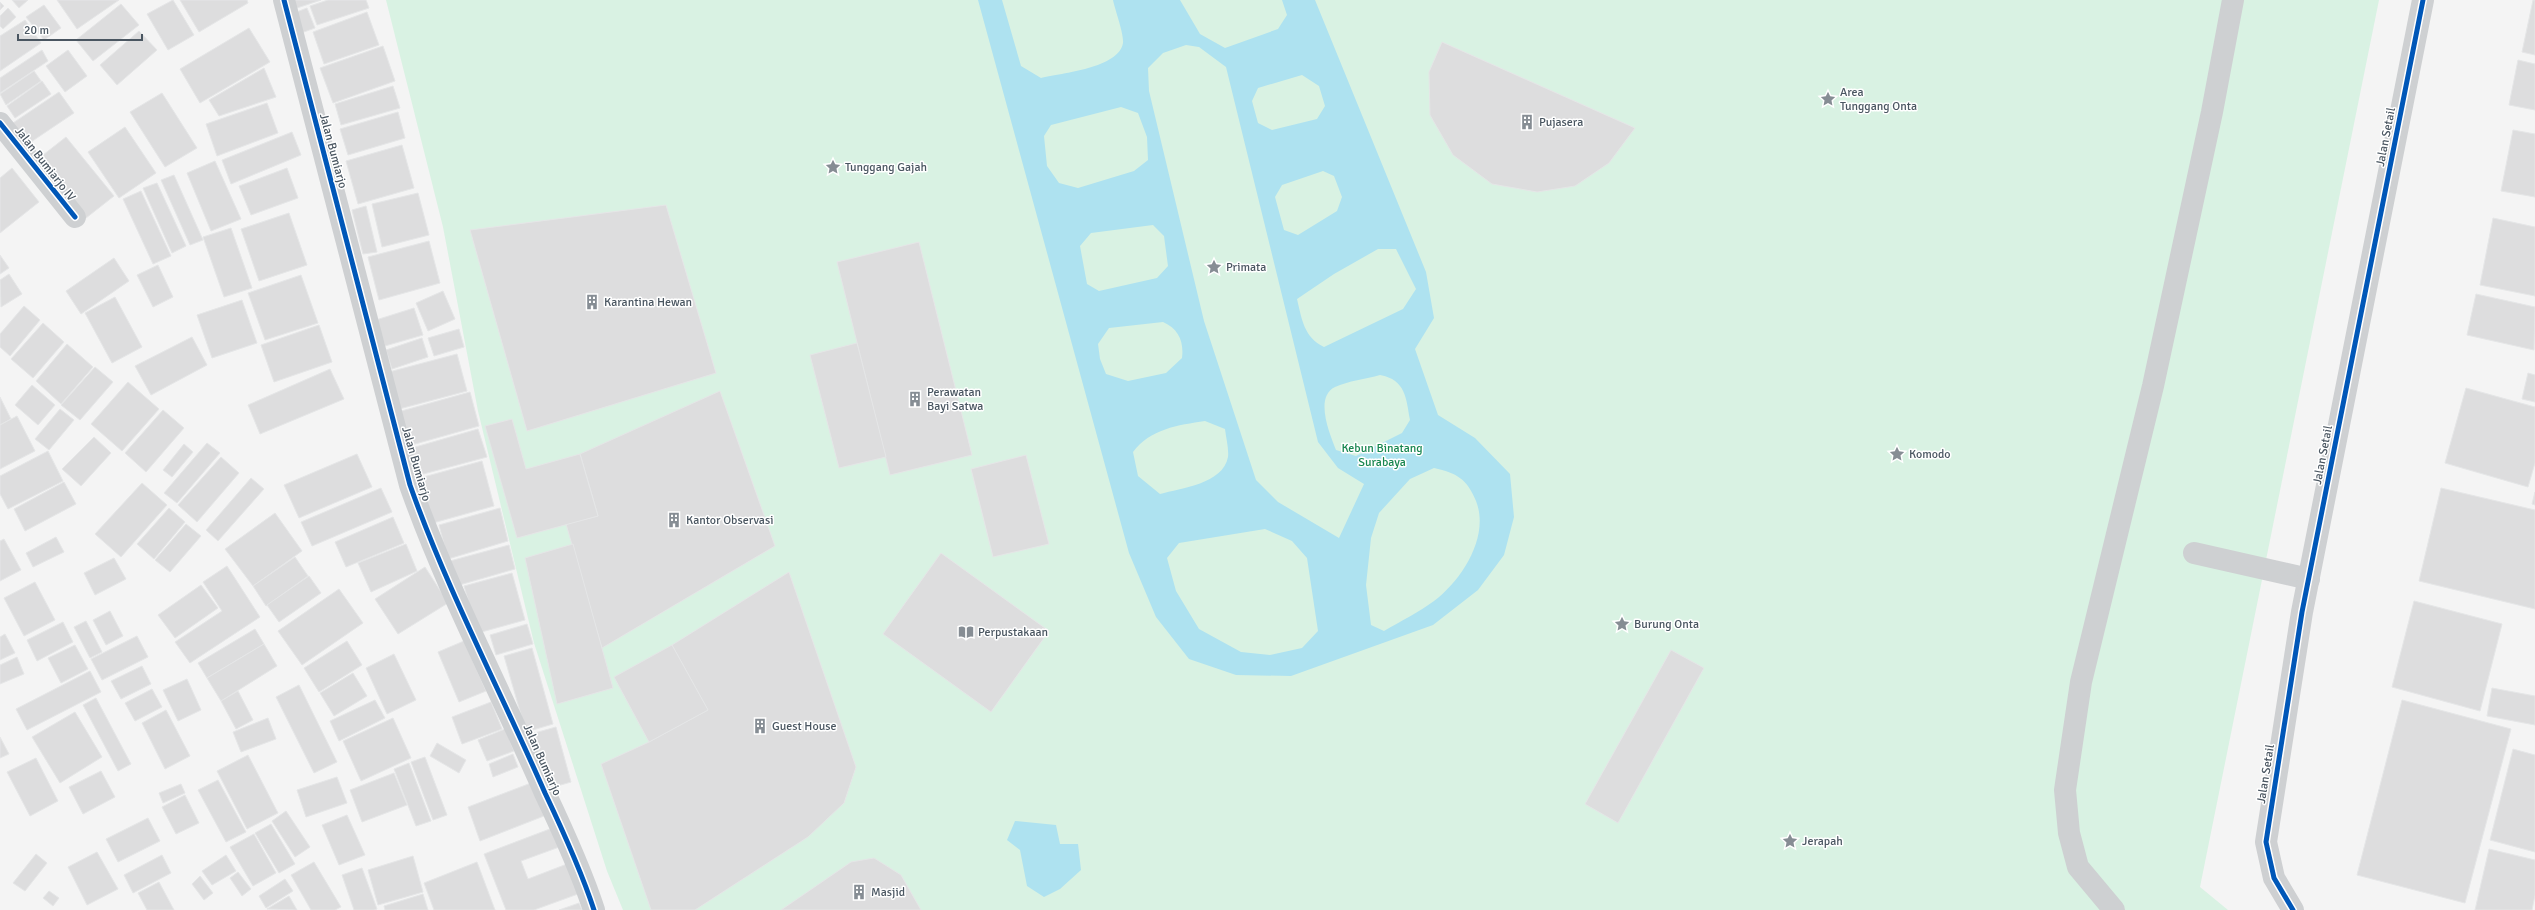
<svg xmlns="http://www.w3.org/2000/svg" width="2535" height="910" font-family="Signika,sans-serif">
<rect width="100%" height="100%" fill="#f4f4f4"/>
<!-- green -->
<polygon fill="#d9f2e3" points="386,0 2379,0 2200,887 2228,910 623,910 607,871 534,643 478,411 443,227"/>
<!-- water -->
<g fill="#aee2f0" fill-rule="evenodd">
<path d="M978 0H1002L1021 66 1041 78C1062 73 1119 68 1123 43 1124 34 1115 10 1113 0H1180L1200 34 1225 48 1278 29 1287 15 1282 0H1315L1426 272 1434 318 1415 349 1438 415 1475 438 1510 474 1514 517 1504 555 1478 590 1433 625 1291 676 1236 675 1189 659 1156 617 1129 553ZM1186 45 1199 47 1226 67 1318 442 1338 468 1364 484 1339 538 1278 502 1256 480 1204 321 1149 91 1148 68 1163 53ZM1302 75 1319 86 1325 106 1317 119 1272 130 1258 123 1252 101 1258 88ZM1121 107 1138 113 1147 137 1148 160 1134 171 1078 188 1059 183 1047 166 1044 136 1051 125ZM1323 171 1334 176 1342 197 1337 211 1298 235 1284 230 1275 197 1282 185ZM1153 225 1164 236 1168 266 1157 278 1099 291 1087 284 1080 246 1091 233ZM1378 249H1396L1416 289 1403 309 1324 347C1304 337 1302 320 1297 299L1334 274ZM1163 322C1179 329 1184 342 1182 358L1166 373 1128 381 1106 374 1100 359 1098 344 1109 328ZM1380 375C1406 380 1406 398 1410 420L1402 433 1356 456 1336 450C1330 435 1314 397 1335 387 1348 381 1366 379 1380 375ZM1205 421 1225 429C1226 438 1229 449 1228 457 1223 484 1181 488 1160 494L1138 476 1133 452C1150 429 1178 425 1205 421ZM1434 468C1457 473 1467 479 1476 501 1490 536 1462 580 1434 601 1419 612 1401 621 1384 631L1371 625 1366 585 1371 538 1379 513 1410 479ZM1265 529 1292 541 1307 558 1318 631 1302 648 1270 655 1241 652 1199 629 1176 591 1167 558 1179 543Z"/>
<polygon points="1015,821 1056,825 1060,844 1078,844 1081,870 1060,889 1044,897 1027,886 1020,850 1007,840"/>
</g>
<!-- building -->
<g fill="#ddddde" stroke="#e5e6e7">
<polygon points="12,0 28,0 19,8"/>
<polygon points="57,0 119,0 77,29"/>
<polygon points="173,0 194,35 168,50 147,14"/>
<polygon points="180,0 247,0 248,3 199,32"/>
<polygon points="290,0 321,0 294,9"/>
<polygon points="328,0 366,0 369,8 317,25 310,6"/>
<polygon points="2533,0 2535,0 2535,55 2522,52"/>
<polygon points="0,2 4,6 0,10"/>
<polygon points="121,4 139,25 93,61 76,40"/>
<polygon points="44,5 61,28 44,40 26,17"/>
<polygon points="8,8 16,17 3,29 0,26 0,16"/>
<polygon points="307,8 315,28 301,33 294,13"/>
<polygon points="367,12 379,45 324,64 313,32"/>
<polygon points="25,20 41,43 0,71 0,36"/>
<polygon points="249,28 270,62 200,103 180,69"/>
<polygon points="139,31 157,50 117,85 100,65"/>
<polygon points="1442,42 1635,128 1609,163 1575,186 1537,192 1492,184 1453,155 1430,115 1429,72"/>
<polygon points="383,46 395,81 333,103 320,68"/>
<polygon points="42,50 48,61 0,93 0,78"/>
<polygon points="68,50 87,76 65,92 46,66"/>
<polygon points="2518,60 2535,64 2535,110 2509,105"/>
<polygon points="264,68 276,97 219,116 209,100"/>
<polygon points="34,71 41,81 6,105 0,94"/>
<polygon points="42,81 51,94 15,118 7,106"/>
<polygon points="393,86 400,108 341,125 335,104"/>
<polygon points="59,92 74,113 28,144 13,123"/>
<polygon points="162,93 197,148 165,167 130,112"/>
<polygon points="267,103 278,133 217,156 206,124"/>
<polygon points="398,112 405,138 348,155 340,129"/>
<polygon points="125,127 156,173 119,198 88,152"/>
<polygon points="2513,130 2535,134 2535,197 2501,191"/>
<polygon points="292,132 301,155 231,184 222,160"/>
<polygon points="66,137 114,196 86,218 38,159"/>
<polygon points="402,145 414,188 358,204 346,161"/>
<polygon points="215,161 241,219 211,231 187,173"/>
<polygon points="12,168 39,202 0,233 0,178"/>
<polygon points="287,168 298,198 251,215 239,186"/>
<polygon points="174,175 203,240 190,245 161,180"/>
<polygon points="157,183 186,246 172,253 143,188"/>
<polygon points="141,191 171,256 153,264 123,199"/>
<polygon points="418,193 429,235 382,247 372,204"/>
<polygon points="666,205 716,373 527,431 470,230"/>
<polygon points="366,206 377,252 363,254 352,210"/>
<polygon points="289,213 307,265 259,281 241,229"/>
<polygon points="2493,218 2535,227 2535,296 2480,285"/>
<polygon points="231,228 252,288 224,297 203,237"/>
<polygon points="429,241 440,283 379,300 368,257"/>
<polygon points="919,242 972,455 890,475 837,262"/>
<polygon points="0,255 9,268 0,274"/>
<polygon points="114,258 129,281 81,314 66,291"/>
<polygon points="158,265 173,297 153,307 137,275"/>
<polygon points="9,274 22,294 1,307 0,280"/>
<polygon points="301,275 318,323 265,340 248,293"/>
<polygon points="443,291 455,319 428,331 416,303"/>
<polygon points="2476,294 2535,307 2534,350 2467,335"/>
<polygon points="115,297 142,347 112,363 85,313"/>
<polygon points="242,300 257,343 212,358 197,315"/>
<polygon points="24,306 40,320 10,356 0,347 0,334"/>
<polygon points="414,308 423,335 385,346 376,320"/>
<polygon points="43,323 64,342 33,378 11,359"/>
<polygon points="319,325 332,362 274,382 261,345"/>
<polygon points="459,329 464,347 434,356 428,338"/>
<polygon points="192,337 207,365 151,395 135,366"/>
<polygon points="422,338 428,357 392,369 386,350"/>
<polygon points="857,343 886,457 839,468 810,355"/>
<polygon points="67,344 93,367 61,404 36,381"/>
<polygon points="457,354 467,391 399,409 389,372"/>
<polygon points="95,367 113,382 80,420 61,405"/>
<polygon points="330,369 344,399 260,434 248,405"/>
<polygon points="2528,373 2535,375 2535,402 2522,399"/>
<polygon points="128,382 159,409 122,451 91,424"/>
<polygon points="32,385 55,405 38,425 15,405"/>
<polygon points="2466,388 2535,407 2535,463 2528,487 2445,463"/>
<polygon points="720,391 775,546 602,648 566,524 598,516 580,454"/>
<polygon points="470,392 479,426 408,446 398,412"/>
<polygon points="0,397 11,419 0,425"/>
<polygon points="60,409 74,420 49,450 35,439"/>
<polygon points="163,410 184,428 146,472 125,453"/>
<polygon points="17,416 35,451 0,469 0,425"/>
<polygon points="512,419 526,469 580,454 598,516 517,538 485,426"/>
<polygon points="478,429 487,457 412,477 405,450"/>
<polygon points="94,437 111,453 81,486 62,469"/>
<polygon points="207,443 220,453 177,503 164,493"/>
<polygon points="184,444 193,452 172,477 163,470"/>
<polygon points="48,451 63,481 8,509 0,494 0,476"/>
<polygon points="357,454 372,487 299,518 284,485"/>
<polygon points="1026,455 1049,544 993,557 971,469"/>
<polygon points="221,457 239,473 197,522 178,505"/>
<polygon points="482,461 494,506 433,523 420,478"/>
<polygon points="251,478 264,489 218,541 206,530"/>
<polygon points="64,482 76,504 25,531 14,509"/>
<polygon points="142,483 167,505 121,557 95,534"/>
<polygon points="381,488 392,512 312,546 301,522"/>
<polygon points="2441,488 2535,510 2535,609 2419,581"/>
<polygon points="2535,492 2535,505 2532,504"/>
<polygon points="169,508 185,522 154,559 137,544"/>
<polygon points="500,508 508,541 448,559 439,525"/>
<polygon points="275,513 302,551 253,586 225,549"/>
<polygon points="393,517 404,543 346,567 335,542"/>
<polygon points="186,524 201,536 170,572 155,560"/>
<polygon points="56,537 64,552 33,567 26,553"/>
<polygon points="4,539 21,570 0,581 0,541"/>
<polygon points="406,544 417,571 371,592 358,563"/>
<polygon points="573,544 613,688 557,704 525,558"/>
<polygon points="509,545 515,569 456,586 450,561"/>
<polygon points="941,553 1049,631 991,712 883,634"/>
<polygon points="295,557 308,576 266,606 253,586"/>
<polygon points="114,558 126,579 95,595 84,573"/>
<polygon points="227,566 260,617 190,663 175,642 222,611 203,582"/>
<polygon points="425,567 448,603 398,634 375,599"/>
<polygon points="789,572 856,767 844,803 808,837 695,910 651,910 601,764 649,742 708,710 672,645"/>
<polygon points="512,573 525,620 478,633 464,586"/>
<polygon points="309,576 321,593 279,622 267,605"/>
<polygon points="35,582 55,620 24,636 4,598"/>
<polygon points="201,585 218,608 175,638 158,615"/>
<polygon points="339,589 363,623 302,665 278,631"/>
<polygon points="2414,601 2502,624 2480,711 2392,687"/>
<polygon points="110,611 123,636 106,645 93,620"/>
<polygon points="86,621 102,652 90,658 74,627"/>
<polygon points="63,622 73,642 37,661 27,640"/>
<polygon points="527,624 533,644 496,655 490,635"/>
<polygon points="255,629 264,644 207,678 198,663"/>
<polygon points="5,634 15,653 0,660 0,637"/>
<polygon points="137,636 148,657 102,680 91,659"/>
<polygon points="347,641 362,665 319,692 304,668"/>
<polygon points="464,641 486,691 459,702 438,652"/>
<polygon points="264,644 277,666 221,701 207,678"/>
<polygon points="75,645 88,669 61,683 48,658"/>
<polygon points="672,645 708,710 649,742 614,677"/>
<polygon points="532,648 553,724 526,732 504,656"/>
<polygon points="1671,650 1704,668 1618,823 1585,804"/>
<polygon points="394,654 416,700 387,714 366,668"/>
<polygon points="17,657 24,674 0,684 0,665"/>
<polygon points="142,666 151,684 121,699 111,681"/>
<polygon points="90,671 101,692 27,730 16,709"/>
<polygon points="353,673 367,696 334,716 320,693"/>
<polygon points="187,679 201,710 178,721 163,690"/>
<polygon points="299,685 337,762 314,773 276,697"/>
<polygon points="2492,688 2535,696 2535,725 2487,716"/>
<polygon points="152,689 162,707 135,721 125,703"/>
<polygon points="238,691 253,720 236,729 221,701"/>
<polygon points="96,698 131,764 118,771 83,705"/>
<polygon points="375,700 385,718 339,741 330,721"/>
<polygon points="2402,700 2511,729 2465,903 2357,875"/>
<polygon points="491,702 502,729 462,744 452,717"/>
<polygon points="166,710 190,756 165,769 142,723"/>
<polygon points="75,712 102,757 60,783 32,737"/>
<polygon points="268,718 276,739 241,752 233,732"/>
<polygon points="393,718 411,758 361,781 343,741"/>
<polygon points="556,727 571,782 547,789 531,734"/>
<polygon points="505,729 514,751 487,761 478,740"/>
<polygon points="0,737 9,754 0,758"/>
<polygon points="437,743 466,760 459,773 430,756"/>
<polygon points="2513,749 2535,755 2535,852 2490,840"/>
<polygon points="513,754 518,767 493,777 489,764"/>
<polygon points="248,755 278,813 247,829 217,771"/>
<polygon points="425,757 447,815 433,820 411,762"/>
<polygon points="36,758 58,801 30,816 7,772"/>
<polygon points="409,763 431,821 416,826 394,769"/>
<polygon points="101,771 115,797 83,814 69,787"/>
<polygon points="394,773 407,805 362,822 350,790"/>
<polygon points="337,777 347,803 306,817 297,790"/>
<polygon points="218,780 246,832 226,842 198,790"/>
<polygon points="531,783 544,816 480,841 468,807"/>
<polygon points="181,784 185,793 163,803 159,793"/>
<polygon points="185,795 199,823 176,834 162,807"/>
<polygon points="286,811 310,847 295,857 272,821"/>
<polygon points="347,815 365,855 339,865 322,825"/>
<polygon points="148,818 160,841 118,862 106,839"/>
<polygon points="271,824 295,864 279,873 255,833"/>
<polygon points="555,827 562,846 521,861 528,879 567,864 578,894 534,910 506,910 484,854"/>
<polygon points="254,834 276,873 253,886 230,847"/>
<polygon points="2489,849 2535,860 2535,895 2532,910 2475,910"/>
<polygon points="97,852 118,889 87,905 68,867"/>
<polygon points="36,854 47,863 25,891 13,883"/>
<polygon points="162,855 171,873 133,893 124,875"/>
<polygon points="226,855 236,871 212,885 202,871"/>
<polygon points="413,856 423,892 378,905 368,870"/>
<polygon points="874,858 901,875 921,910 781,910 851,862"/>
<polygon points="314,862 341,907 335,910 311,910 291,875"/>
<polygon points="477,862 495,910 434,910 424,883"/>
<polygon points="362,868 377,909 374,910 354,910 342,875"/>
<polygon points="238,872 251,889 242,896 230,878"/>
<polygon points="200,876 213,893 204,900 192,884"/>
<polygon points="285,879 293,891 266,908 259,896"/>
<polygon points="159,882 174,910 147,910 138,893"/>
<polygon points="49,891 59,898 53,906 43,898"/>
<polygon points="423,894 428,910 385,910 384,906"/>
<polygon points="289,896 297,910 267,909"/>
<polygon points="579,903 582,910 559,910"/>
</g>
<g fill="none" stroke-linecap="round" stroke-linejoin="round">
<!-- minor -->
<g stroke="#ced0d2" stroke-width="22">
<path d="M284 0 410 485C447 590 500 690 545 793 563 831 581 870 594 910"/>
<polyline points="0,123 75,217"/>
<polyline points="2194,553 2309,579"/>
<polyline points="2114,910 2078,867 2069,833 2065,790 2081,682 2153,386 2212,112 2233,0"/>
<polyline points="2293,910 2274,878 2266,842 2302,612 2423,0"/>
</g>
<!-- cycleway casing -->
<g stroke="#fff" stroke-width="8">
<g id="cycleway">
<path d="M284 0 410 485C447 590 500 690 545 793 563 831 581 870 594 910"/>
<polyline points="0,123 75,217"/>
<polyline points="2293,910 2274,878 2266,842 2302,612 2423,0"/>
</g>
</g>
<!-- cycleway -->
<use href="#cycleway" stroke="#0057b8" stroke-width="5"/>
</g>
<!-- icons -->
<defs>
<g id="sight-bare" transform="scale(1.2)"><path d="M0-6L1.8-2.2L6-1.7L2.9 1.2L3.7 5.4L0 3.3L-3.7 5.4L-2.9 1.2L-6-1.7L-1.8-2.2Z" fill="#868d94" stroke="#fff" stroke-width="2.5" paint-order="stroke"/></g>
<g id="building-bare" transform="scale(1.2)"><path d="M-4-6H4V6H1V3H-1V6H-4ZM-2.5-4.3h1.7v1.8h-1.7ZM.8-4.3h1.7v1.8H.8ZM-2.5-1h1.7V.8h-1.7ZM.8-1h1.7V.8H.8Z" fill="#868d94" stroke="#fff" stroke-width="2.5" paint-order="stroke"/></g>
<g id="library-bare" transform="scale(1.2)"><path d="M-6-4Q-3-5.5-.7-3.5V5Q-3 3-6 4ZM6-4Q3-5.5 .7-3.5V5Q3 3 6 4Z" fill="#868d94" stroke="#fff" stroke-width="2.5" paint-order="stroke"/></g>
</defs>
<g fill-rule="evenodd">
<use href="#sight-bare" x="1828" y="99"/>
<use href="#building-bare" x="1527" y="122"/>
<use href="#sight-bare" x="833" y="167"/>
<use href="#sight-bare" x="1214" y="267"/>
<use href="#building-bare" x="592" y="302"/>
<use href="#building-bare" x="915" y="399"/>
<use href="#sight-bare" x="1897" y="454"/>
<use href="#building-bare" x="674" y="520"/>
<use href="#sight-bare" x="1622" y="624"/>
<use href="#library-bare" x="966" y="632"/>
<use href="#building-bare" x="760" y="726"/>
<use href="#sight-bare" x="1790" y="841"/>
<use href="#building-bare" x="859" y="892"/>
</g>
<g text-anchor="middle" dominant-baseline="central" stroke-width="3" stroke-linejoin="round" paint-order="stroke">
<!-- poi labels -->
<g font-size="12" fill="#4a5661" stroke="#fff" text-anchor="start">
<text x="1840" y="92">Area<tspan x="1840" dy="14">Tunggang Onta</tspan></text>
<text x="1539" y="122">Pujasera</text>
<text x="845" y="167">Tunggang Gajah</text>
<text x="1226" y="267">Primata</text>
<text x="604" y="302">Karantina Hewan</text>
<text x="927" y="392">Perawatan<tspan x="927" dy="14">Bayi Satwa</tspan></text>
<text x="1909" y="454">Komodo</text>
<text x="686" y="520">Kantor Observasi</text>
<text x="1634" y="624">Burung Onta</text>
<text x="978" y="632">Perpustakaan</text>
<text x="772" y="726">Guest House</text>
<text x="1802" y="841">Jerapah</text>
<text x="871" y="892">Masjid</text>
</g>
<!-- street labels -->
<g font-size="12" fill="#4a5661" stroke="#fff">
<text transform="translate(2386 137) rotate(-79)">Jalan Setail</text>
<text transform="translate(333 151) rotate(75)">Jalan Bumiarjo</text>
<text transform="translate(45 164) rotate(52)">Jalan Bumiarjo IV</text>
<text transform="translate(2323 455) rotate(-79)">Jalan Setail</text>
<text transform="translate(416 464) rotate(74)">Jalan Bumiarjo</text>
<text transform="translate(542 760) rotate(66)">Jalan Bumiarjo</text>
<text transform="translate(2266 774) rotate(-81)">Jalan Setail</text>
</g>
<!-- park labels -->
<g font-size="12" fill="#17864f" stroke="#fff">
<text x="1382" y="448">Kebun Binatang<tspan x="1382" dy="14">Surabaya</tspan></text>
</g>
</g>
<!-- scale -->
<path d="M18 34v6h124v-6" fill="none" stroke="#4a5661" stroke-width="2"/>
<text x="24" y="34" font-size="12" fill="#4a5661" stroke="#ffffff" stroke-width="3" paint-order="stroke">20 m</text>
</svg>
